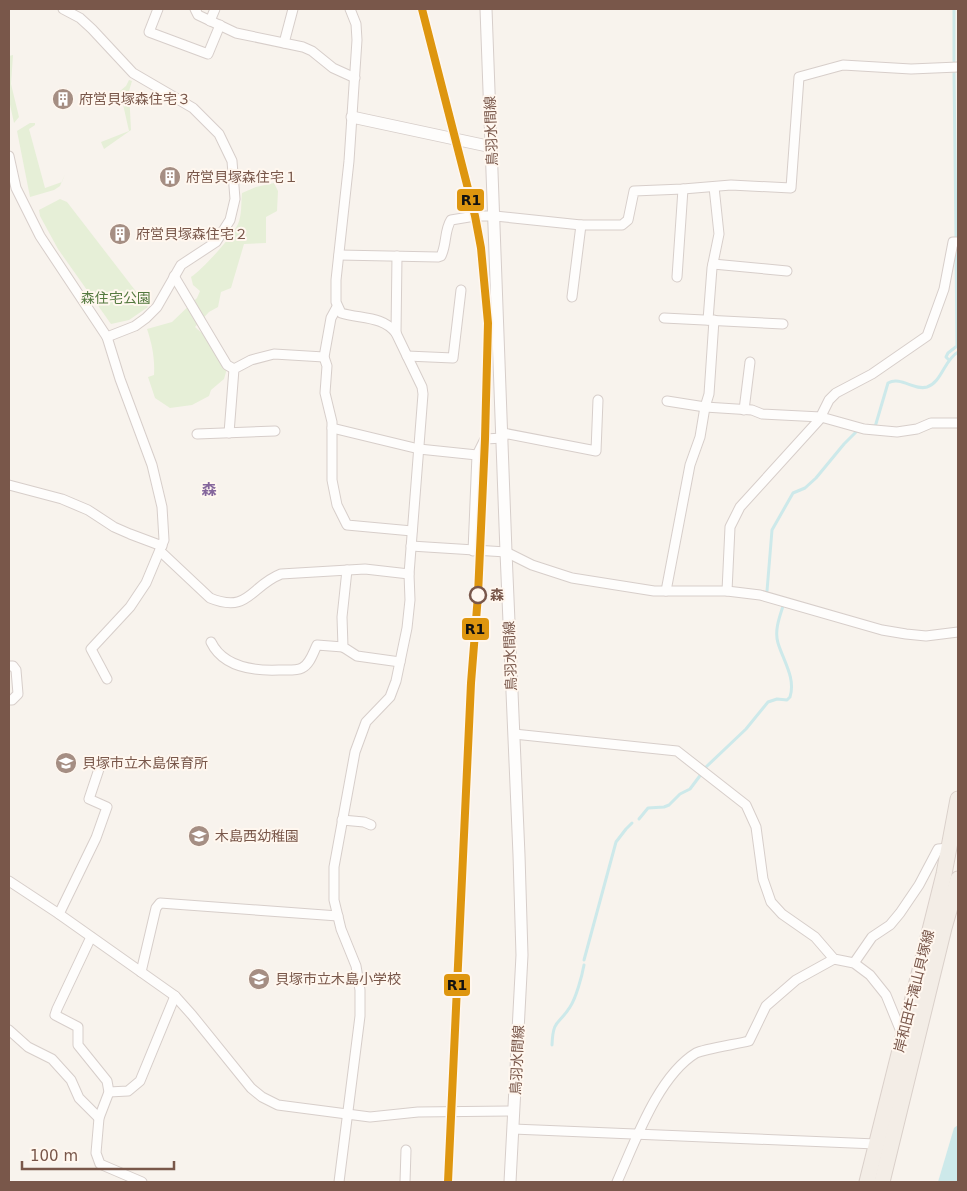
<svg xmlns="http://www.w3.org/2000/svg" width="967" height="1191" font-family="'DejaVu Sans','Noto Sans JP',sans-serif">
<rect width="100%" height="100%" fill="#f8f3ed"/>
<!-- green -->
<g fill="#e6efd7">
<polygon points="13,55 11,84 19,117 14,123 9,100 9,56"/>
<polygon points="129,80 132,81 129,91 131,130 104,149 101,142 129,131 120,91 126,86"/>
<polygon points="30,123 35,123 35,125 29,129 45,188 62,182 65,174 60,186 54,190 30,197 17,131"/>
<path d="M274 183 278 191 277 211 266 217V243L244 244 231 288 221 292 218 307 209 312 195 327 204 335 228 365 224 379 211 390 209 396 192 405 170 408 155 398 148 377 154 375C155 358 152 344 147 329L172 322 197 298 200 291 193 285 191 277C204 268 231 238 238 224 242 215 241 203 242 193L256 187Z"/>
<polygon points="60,199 67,202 148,307 129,320 111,324 58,249 40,216 39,210"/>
</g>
<!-- water -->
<polygon fill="#cde9ea" points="958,1125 958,1182 938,1182 954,1128"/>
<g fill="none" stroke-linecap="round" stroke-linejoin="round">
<!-- stream -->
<g stroke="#cde9ea" stroke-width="3">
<polyline points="954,61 954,9"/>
<polyline points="954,72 956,237"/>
<polyline points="949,360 946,357 948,353 957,346 956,247"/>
<path d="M873 426 875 427 888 383C901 376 914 391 927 387 942 382 944 360 958 352"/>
<polyline points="767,591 772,530 793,493 805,488 816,478 844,444 858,430"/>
<path d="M706 767 746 729 768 702 777 699 787 700 790 697C796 678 783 660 778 643 774 630 780 616 784 603"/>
<polyline points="639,819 648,808 664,807 669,805 680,794 690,789 702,773"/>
<polyline points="584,960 616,842 626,829 632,823"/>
<path d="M552 1045C553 1018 559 1025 570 1007 576 998 582 976 584 965"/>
</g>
<!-- minor casing -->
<g stroke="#d7ceca" stroke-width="11">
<g id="minor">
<polyline points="63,9 80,18 92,29 133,73 193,108 219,134 232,161 235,199 230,220 216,242 181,265 157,307 146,318 135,326 107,337"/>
<polyline points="158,9 149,32 208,54 220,25"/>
<polyline points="195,9 198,15 236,33 303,47 312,51 333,68 355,78"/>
<polyline points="210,21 215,9"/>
<polyline points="284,43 293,9"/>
<polyline points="9,156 16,188 40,236 107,337 120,379 152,465 162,507 164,540 146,583 130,607 91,649 107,679"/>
<path d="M339 255 438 257 441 256C447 244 444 231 451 220L475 216H495L581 225H622L628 220 634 191 683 189 731 185 791 188 799 77 843 65 911 69 958 67"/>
<polyline points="713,264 787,271"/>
<polyline points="174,276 227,365 234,369"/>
<polyline points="677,277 683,189"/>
<polyline points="572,297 581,225"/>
<polyline points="337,307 331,318 324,357 327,366 325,393 332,422 332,480 337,505 347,525 412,531"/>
<polyline points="664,318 783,324"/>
<polyline points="708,320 712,268 719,234 714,187"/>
<polyline points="396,333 397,256"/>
<polyline points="407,356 453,358 461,290"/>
<polyline points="667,401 705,407 752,410 762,414 821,417 864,429 897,432 917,429 931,423 958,423"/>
<polyline points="744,410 750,362"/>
<polyline points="332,428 419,449 477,455"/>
<polyline points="229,433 234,369 251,360 274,354 324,357"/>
<polyline points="503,433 596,451 598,400"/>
<polyline points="197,434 275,431"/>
<polyline points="9,485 62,499 88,510 114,527 130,534 162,546"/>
<polyline points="411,546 506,552 532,565 572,578 654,591 727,591 760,595 882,630 906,634 926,636 958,632"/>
<path d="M160 551 210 598C249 614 250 586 281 574L365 569 409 574"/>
<polyline points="473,551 477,455 485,439 503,438"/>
<polyline points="347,570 342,617 343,647 357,656 400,662"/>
<polyline points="666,591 690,465 700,437 705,407 709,394 714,320"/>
<polyline points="727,591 730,527 740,507 819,420 829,400 836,393 872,374 927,336 944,289 953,242 958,242"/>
<path d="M211 642C223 667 254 671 279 670 286 670 296 671 302 668 310 664 313 653 317 645L343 647"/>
<polyline points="9,666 13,666 16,670 18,694 12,700 9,700"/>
<polyline points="514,734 677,751 746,805 756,827 763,879 771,902 782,914 815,937 834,959 854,963 870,975 886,995 902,1034"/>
<polyline points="342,820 364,822 371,825"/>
<polyline points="9,881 59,914 175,996 192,1015 251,1088 262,1097 278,1105 370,1117 418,1112 514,1111"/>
<polyline points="59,914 96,838 107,807 89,799 100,766"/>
<polyline points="91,937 57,1009 55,1015 78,1027 78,1045 107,1081 109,1092 99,1118 96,1153 100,1164 142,1182"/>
<polyline points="854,963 872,937 890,925 900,913 919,885 938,849 949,848"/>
<polyline points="141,972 156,908 160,903 338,916"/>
<polyline points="9,1030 28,1047 52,1059 71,1080 79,1098 99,1118"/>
<polyline points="109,1092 128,1091 140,1081 175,996"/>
<polyline points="513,1129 876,1144"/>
<path d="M339 1182 360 1016V990L356 966 341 929 334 900V867L355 752 366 722 390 697 396 681 407 628 410 600 409 574 423 394 422 387 396 333C383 316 361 319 341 313L336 302V280L349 161 357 40 356 24 350 9"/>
<polyline points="405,1182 406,1150"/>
<path d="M617 1182C635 1142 658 1076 696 1053 704 1049 737 1044 749 1041L766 1006 796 980 834 959"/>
</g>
</g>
<!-- tertiary casing -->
<g stroke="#d7ceca" stroke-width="13">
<g id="tertiary">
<polyline points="486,9 506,552 519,855 522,955 510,1182"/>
<polyline points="352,117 492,147"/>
</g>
</g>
<!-- primary casing -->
<g stroke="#dad0ca" stroke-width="17">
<g id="primary">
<polyline points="867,1182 944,874 958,799"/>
<polyline points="882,1182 944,928 958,879"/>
</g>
</g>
<!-- minor -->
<use href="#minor" stroke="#fefdfc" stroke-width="9"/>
<!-- tertiary -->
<use href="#tertiary" stroke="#fefdfc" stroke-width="11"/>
<!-- primary -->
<use href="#primary" stroke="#f3ede6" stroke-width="15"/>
<!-- rail-1 casing -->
<g stroke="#fff7ef" stroke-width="11">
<polyline id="rail-1" points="422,9 475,216 481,248 488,323 485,439 478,595 471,683 448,1182"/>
</g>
<!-- rail-1 -->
<use href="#rail-1" stroke="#de960f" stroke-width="8"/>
</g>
<!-- icons -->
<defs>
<g id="building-disc" transform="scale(1.125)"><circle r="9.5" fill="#a58e83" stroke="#fff7ef"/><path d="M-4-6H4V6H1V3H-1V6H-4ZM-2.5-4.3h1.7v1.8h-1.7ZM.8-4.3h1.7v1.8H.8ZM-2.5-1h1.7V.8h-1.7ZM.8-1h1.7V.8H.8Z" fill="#fff"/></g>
<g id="school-disc" transform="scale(1.125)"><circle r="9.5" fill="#a58e83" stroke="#fff7ef"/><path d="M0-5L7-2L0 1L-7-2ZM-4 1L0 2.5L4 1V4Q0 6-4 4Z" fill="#fff"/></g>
</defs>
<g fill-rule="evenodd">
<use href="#building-disc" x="63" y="99"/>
<use href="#building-disc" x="170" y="177"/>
<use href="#building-disc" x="120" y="234"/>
<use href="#school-disc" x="66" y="763"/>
<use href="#school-disc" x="199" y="836"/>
<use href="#school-disc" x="259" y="979"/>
</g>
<!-- markers -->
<circle fill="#fff7ef" stroke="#79574a" stroke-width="2.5" cx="478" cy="595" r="8"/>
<g text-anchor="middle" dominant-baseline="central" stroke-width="4" stroke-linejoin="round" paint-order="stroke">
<!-- poi labels -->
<g font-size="14" fill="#79574a" stroke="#fff7ef" text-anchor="start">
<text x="79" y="99">府営貝塚森住宅３</text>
<text x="186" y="177">府営貝塚森住宅１</text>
<text x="136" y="234">府営貝塚森住宅２</text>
<text x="82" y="763">貝塚市立木島保育所</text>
<text x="215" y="836">木島西幼稚園</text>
<text x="275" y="979">貝塚市立木島小学校</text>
</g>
<!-- street labels -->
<g font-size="14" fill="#79574a" stroke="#fff7ef">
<text transform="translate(491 131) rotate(-92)">鳥羽水間線</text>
<text transform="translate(510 656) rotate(-92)">鳥羽水間線</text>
<text transform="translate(914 991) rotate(-76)">岸和田牛滝山貝塚線</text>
<text transform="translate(517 1060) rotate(-87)">鳥羽水間線</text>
</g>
<!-- park labels -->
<g font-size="14" fill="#54793f" stroke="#fff7ef">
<text x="116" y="298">森住宅公園</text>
</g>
<!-- stop labels -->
<g font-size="14" font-weight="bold" fill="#79574a" stroke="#fff7ef" text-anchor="start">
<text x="490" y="595">森</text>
</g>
<!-- neighbourhood labels -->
<g font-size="15" font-weight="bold" fill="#85669c" stroke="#fff7ef">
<text x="209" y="490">森</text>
</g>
</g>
<g stroke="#fff7ef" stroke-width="2">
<rect x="456" y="188" width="29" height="24" rx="5" fill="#de960f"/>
<rect x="461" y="617" width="29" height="24" rx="5" fill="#de960f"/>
<rect x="443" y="973" width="28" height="24" rx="5" fill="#de960f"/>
</g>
<g font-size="14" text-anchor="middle" font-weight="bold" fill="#111">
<text x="471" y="205">R1</text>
<text x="475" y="634">R1</text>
<text x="457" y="990">R1</text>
</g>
<!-- border -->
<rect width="967" height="1191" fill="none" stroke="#79574a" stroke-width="20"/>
<!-- scale -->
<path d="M22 1161v8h152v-8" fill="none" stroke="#79574a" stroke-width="2.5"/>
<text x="30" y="1161" font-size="15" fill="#79574a" stroke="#fff7ef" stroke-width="4" paint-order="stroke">100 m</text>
</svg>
